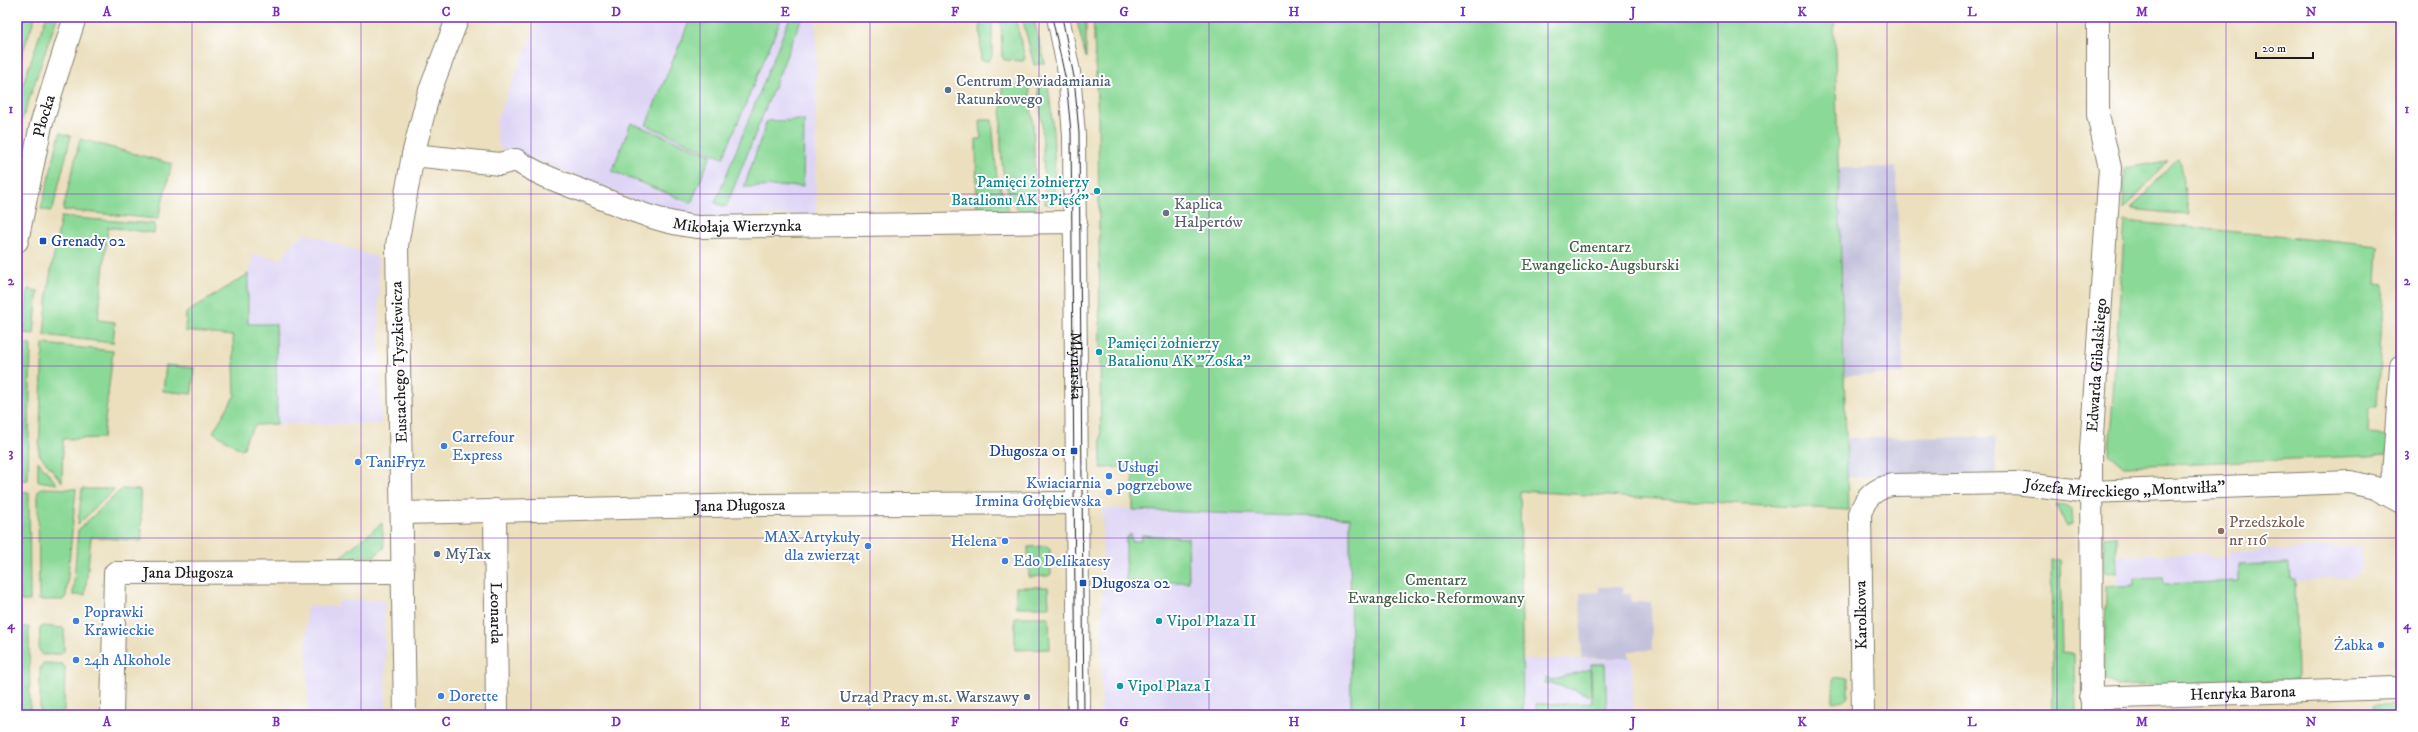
<svg xmlns="http://www.w3.org/2000/svg" width="2418" height="732" font-family="'IM FELL DW Pica',serif">
<rect width="100%" height="100%" fill="#fff"/>
<filter id="ink" filterUnits="userSpaceOnUse"><feTurbulence type="fractalNoise" baseFrequency=".025" numOctaves="2"/><feDisplacementMap in="SourceGraphic" scale="8" xChannelSelector="R" yChannelSelector="G"/><feConvolveMatrix kernelMatrix="1 2 1 2 8 2 1 2 1" color-interpolation-filters="sRGB"/></filter>
<filter id="wash" filterUnits="userSpaceOnUse"><feTurbulence type="fractalNoise" baseFrequency=".012" numOctaves="4" result="noise"/><feDisplacementMap in="SourceGraphic" scale="16" xChannelSelector="R" yChannelSelector="G"/><feGaussianBlur stdDeviation="0.9" result="paint"/><feColorMatrix in="noise" values="0 0 0 0 0 0 0 0 0 0 0 0 0 0 0 0 0 1.4 0 .05"/><feComposite in="paint" operator="in"/></filter>
<g filter="url(#wash)">
<rect width="100%" height="100%" fill="#ebdfbe"/>
<!-- built -->
<g fill="#ded5f5">
<polygon points="540,17 816,17 816,215 696,216 677,212 647,205 543,162 501,149 497,139 496,126 498,116"/>
<polygon points="305,233 378,258 381,424 277,424 276,324 248,324 248,274 254,254 281,260 293,242"/>
<polygon points="1103,508 1350,518 1351,715 1101,715"/>
<polygon points="2353,546 2362,546 2362,566 2357,575 2351,577 2296,581 2297,680 2122,685 2117,556 2208,553 2209,558 2230,557 2230,552"/>
<polygon points="384,600 386,713 308,715 306,606 337,607 338,601"/>
<polygon points="1632,658 1633,715 1523,715 1522,660"/>
</g>
<!-- industrial -->
<g fill="#c3c1db">
<polygon points="1896,167 1903,374 1845,376 1838,168"/>
<polygon points="1995,437 1996,474 1847,477 1846,438"/>
<polygon points="1599,587 1623,587 1623,594 1630,594 1631,602 1651,602 1652,650 1629,651 1629,658 1582,658 1580,593 1599,592"/>
</g>
<!-- green -->
<g fill="#8bd997" stroke="#547a5a">
<polygon points="17,17 35,17 17,68"/>
<polygon points="46,17 57,17 17,135 17,101"/>
<polygon points="691,17 782,17 723,158 646,125"/>
<polygon points="790,17 802,17 726,207 715,203"/>
<polygon points="980,17 992,17 992,55 989,61 981,61"/>
<polygon points="1001,17 1015,17 1025,58 1023,61 1004,60 1002,57"/>
<polygon points="1022,17 1033,17 1045,63 1034,65"/>
<polygon points="1076,17 1086,17 1086,58"/>
<polygon points="1093,17 1834,17 1848,510 1520,491 1523,715 1351,715 1350,518 1133,510 1133,467 1101,468 1098,120"/>
<path d="M1047 77C1053 120 1056 161 1054 204H1045L1042 125 1037 79Z"/>
<path d="M1029 86 1033 125 1036 212H1020C994 182 1002 125 1002 87Z"/>
<polygon points="804,120 803,186 744,187 767,121"/>
<polygon points="980,120 992,120 997,179 1009,211 977,212 976,139 981,139"/>
<polygon points="631,123 711,155 691,203 612,171"/>
<polygon points="60,133 71,136 53,208 50,211 41,209"/>
<polygon points="80,139 172,164 158,219 63,210"/>
<polygon points="2179,159 2189,215 2131,209 2176,160"/>
<polygon points="2168,161 2123,210 2125,168"/>
<polygon points="61,217 155,224 154,233 108,227 98,320 115,322 113,343 44,335 49,281"/>
<polygon points="2125,221 2378,246 2376,284 2384,285 2383,300 2377,407 2369,407 2368,433 2390,435 2388,455 2124,466 2109,454"/>
<polygon points="248,274 248,324 276,324 277,424 256,425 247,437 244,448 240,449 213,432 235,395 233,336 185,331 186,313"/>
<polygon points="28,289 38,291 34,334 23,333"/>
<polygon points="21,344 31,345 28,480 19,480"/>
<polygon points="43,344 113,351 103,438 63,439 62,482 39,454"/>
<polygon points="166,365 194,368 192,394 163,391"/>
<polygon points="38,461 57,484 38,481"/>
<polygon points="41,488 76,489 66,596 63,600 39,600 38,491"/>
<polygon points="82,489 115,489 78,524"/>
<polygon points="122,489 140,490 142,541 91,537 85,595 73,595 78,530"/>
<polygon points="18,492 29,492 30,601 20,601"/>
<polygon points="2056,504 2064,505 2072,510 2073,524 2067,527"/>
<polygon points="382,523 384,548 374,556 340,557"/>
<polygon points="1131,534 1131,541 1141,541 1142,535 1188,538 1189,582 1126,582 1126,538"/>
<polygon points="2116,536 2117,574 2104,572 2104,537"/>
<polygon points="1047,546 1050,550 1051,574 1048,576 1029,577 1028,547"/>
<polygon points="2051,560 2060,560 2062,653 2074,654 2075,715 2053,715"/>
<polygon points="2289,563 2290,579 2295,579 2297,680 2117,686 2106,679 2104,671 2106,587 2134,585 2134,578 2162,577 2163,584 2239,581 2239,565"/>
<polygon points="1016,587 1048,587 1049,607 1016,607"/>
<polygon points="1015,617 1049,617 1050,649 1015,650"/>
<polygon points="42,626 64,628 64,651 61,654 42,655 39,649 40,629"/>
<polygon points="29,627 30,715 20,715 20,627"/>
<polygon points="43,663 62,664 65,667 64,710 61,714 42,714 40,711 40,668"/>
<polygon points="1591,664 1605,664 1607,715 1536,715 1536,704 1592,703"/>
<polygon points="1590,669 1591,695 1551,683 1549,685 1544,683 1546,678 1551,680"/>
<polygon points="1848,677 1848,696 1843,700 1833,702 1833,678"/>
<polygon points="2401,704 2398,715 2372,715 2374,705"/>
</g>
</g>
<g filter="url(#ink)">
<g fill="none" stroke-linecap="round" stroke-linejoin="round">
<!-- minor casing -->
<g stroke="#847e6d" stroke-width="24">
<g id="minor">
<path id="s1" d="M413 155 500 164 516 160C538 175 563 183 588 193 624 207 659 223 698 227L1076 222"/>
<polyline points="2385,494 2393,475 2401,366"/>
<path id="s2" d="M495 510 497 715"/>
<path id="s3" d="M402 513 755 505 1078 503"/>
<path id="s4" d="M2091 698 2395 688"/>
<path id="s5" d="M112 715 115 573 403 572"/>
<polyline points="405,715 397,245 413,155 428,96 458,17"/>
<path id="s6" d="M1863 715 1860 514C1865 497 1875 488 1893 485L2015 483 2090 492 2351 482 2375 488 2401 502"/>
<path id="s7" d="M2092 715 2091 449 2110 168 2098 115V17"/>
</g>
</g>
<!-- tertiary casing -->
<g stroke="#847e6d" stroke-width="24">
<g id="tertiary">
<path id="s8" d="M1058 17 1069 72 1074 136 1079 715"/>
<path id="s9" d="M17 241 41 125 75 17"/>
</g>
</g>
<!-- minor -->
<use href="#minor" stroke="#fff" stroke-width="22"/>
<!-- tertiary -->
<use href="#tertiary" stroke="#fff" stroke-width="22"/>
<!-- tram -->
<g stroke="#1c1c1c" stroke-width="1">
<polyline points="1052,17 1066,81 1071,132 1076,715"/>
<polyline points="1062,17 1074,77 1079,133 1084,715"/>
</g>
</g>
</g>
<!-- grid -->
<path fill="none" stroke="#7b2cbf" stroke-width="1" stroke-opacity="0.55" d="M192 17V715M361 17V715M531 17V715M700 17V715M870 17V715M1039 17V715M1209 17V715M1379 17V715M1548 17V715M1718 17V715M1887 17V715M2057 17V715M2226 17V715M17 194H2401M17 366H2401M17 538H2401"/>
<!-- markers -->
<g fill="#5c6f8a" stroke="#fff" stroke-width="1.5">
<circle cx="948" cy="90" r="4"/>
<circle cx="437" cy="554" r="4"/>
<circle cx="1027" cy="697" r="4"/>
</g>
<g fill="#0f9aa8" stroke="#fff" stroke-width="1.5">
<circle cx="1097" cy="191" r="4"/>
<circle cx="1099" cy="352" r="4"/>
<circle cx="1159" cy="621" r="4"/>
<circle cx="1120" cy="686" r="4"/>
</g>
<circle fill="#6b7280" stroke="#fff" stroke-width="1.5" cx="1166" cy="213" r="4"/>
<g fill="#1a4fb4" stroke="#fff" stroke-width="1.5">
<rect x="39" y="237" width="8" height="8" rx="2"/>
<rect x="1070" y="447" width="8" height="8" rx="2"/>
<rect x="1079" y="579" width="8" height="8" rx="2"/>
</g>
<g fill="#3f7fe0" stroke="#fff" stroke-width="1.5">
<circle cx="444" cy="446" r="4"/>
<circle cx="358" cy="462" r="4"/>
<circle cx="1109" cy="476" r="4"/>
<circle cx="1109" cy="492" r="4"/>
<circle cx="1005" cy="541" r="4"/>
<circle cx="868" cy="546" r="4"/>
<circle cx="1005" cy="561" r="4"/>
<circle cx="76" cy="621" r="4"/>
<circle cx="2381" cy="645" r="4"/>
<circle cx="76" cy="660" r="4"/>
<circle cx="441" cy="696" r="4"/>
</g>
<circle fill="#8d6e63" stroke="#fff" stroke-width="1.5" cx="2221" cy="531" r="4"/>
<g text-anchor="middle" dominant-baseline="central" stroke-width="4" stroke-linejoin="round" paint-order="stroke">
<!-- service labels -->
<g font-size="16" fill="#4e5e75" stroke="#fff" text-anchor="start">
<text x="956" y="81">Centrum Powiadamiania<tspan x="956" dy="18">Ratunkowego</tspan></text>
<text x="445" y="554">MyTax</text>
<text x="1019" y="697" text-anchor="end">Urząd Pracy m.st. Warszawy</text>
</g>
<!-- street labels -->
<g font-size="16" fill="#1c1c1c" stroke="#fff">
<text stroke="none"><textPath href="#s9" startOffset="128">Płocka</textPath></text>
<text stroke="none"><textPath href="#s1" startOffset="338">Mikołaja Wierzynka</textPath></text>
<text transform="translate(399 362) rotate(-92)">Eustachego Tyszkiewicza</text>
<text stroke="none"><textPath href="#s8" startOffset="350">Młynarska</textPath></text>
<text stroke="none"><textPath href="#s7" startOffset="350">Edwarda Gibalskiego</textPath></text>
<text stroke="none"><textPath href="#s6" startOffset="480">Józefa Mireckiego „Montwiłła”</textPath></text>
<text stroke="none"><textPath href="#s3" startOffset="338">Jana Długosza</textPath></text>
<text stroke="none"><textPath href="#s5" startOffset="215">Jana Długosza</textPath></text>
<text stroke="none"><textPath href="#s2" startOffset="103">Leonarda</textPath></text>
<text transform="translate(1861 615) rotate(-91)">Karolkowa</text>
<text stroke="none"><textPath href="#s4" startOffset="152">Henryka Barona</textPath></text>
</g>
<!-- culture labels -->
<g font-size="16" fill="#0d838f" stroke="#fff" text-anchor="start">
<text x="1089" y="182" text-anchor="end">Pamięci żołnierzy<tspan x="1089" dy="18">Batalionu AK "Pięść"</tspan></text>
<text x="1107" y="343">Pamięci żołnierzy<tspan x="1107" dy="18">Batalionu AK "Zośka"</tspan></text>
<text x="1167" y="621">Vipol Plaza II</text>
<text x="1128" y="686">Vipol Plaza I</text>
</g>
<!-- worship labels -->
<g font-size="16" fill="#5b616d" stroke="#fff" text-anchor="start">
<text x="1174" y="204">Kaplica<tspan x="1174" dy="18">Halpertów</tspan></text>
</g>
<!-- transit labels -->
<g font-size="16" fill="#164399" stroke="#fff" text-anchor="start">
<text x="51" y="241">Grenady 02</text>
<text x="1066" y="451" text-anchor="end">Długosza 01</text>
<text x="1091" y="583">Długosza 02</text>
</g>
<!-- park labels -->
<g font-size="16" fill="#435e47" stroke="#fff">
<text x="1600" y="247">Cmentarz<tspan x="1600" dy="18">Ewangelicko-Augsburski</tspan></text>
<text x="1436" y="580">Cmentarz<tspan x="1436" dy="18">Ewangelicko-Reformowany</tspan></text>
</g>
<!-- shop labels -->
<g font-size="16" fill="#366cbe" stroke="#fff" text-anchor="start">
<text x="452" y="437">Carrefour<tspan x="452" dy="18">Express</tspan></text>
<text x="366" y="462">TaniFryz</text>
<text x="1117" y="467">Usługi<tspan x="1117" dy="18">pogrzebowe</tspan></text>
<text x="1101" y="483" text-anchor="end">Kwiaciarnia<tspan x="1101" dy="18">Irmina Gołębiewska</tspan></text>
<text x="860" y="537" text-anchor="end">MAX Artykuły<tspan x="860" dy="18">dla zwierząt</tspan></text>
<text x="997" y="541" text-anchor="end">Helena</text>
<text x="1013" y="561">Edo Delikatesy</text>
<text x="84" y="612">Poprawki<tspan x="84" dy="18">Krawieckie</tspan></text>
<text x="2373" y="645" text-anchor="end">Żabka</text>
<text x="84" y="660">24h Alkohole</text>
<text x="449" y="696">Dorette</text>
</g>
<!-- education labels -->
<g font-size="16" fill="#785e54" stroke="#fff" text-anchor="start">
<text x="2229" y="522">Przedszkole<tspan x="2229" dy="18">nr 116</tspan></text>
</g>
</g>
<!-- margin -->
<rect width="2418" height="732" fill="none" stroke="#fff" stroke-width="44"/>
<!-- scale -->
<path d="M2256 52v6h57v-6" fill="none" stroke="#1c1c1c" stroke-width="2"/>
<text x="2262" y="52" font-size="12" fill="#1c1c1c" stroke="#ffffff" stroke-width="3" paint-order="stroke">20 m</text>
<rect x="22" y="22" width="2374" height="688" fill="none" stroke="#7b2cbf" stroke-width="1.5"/>
<g font-size="13" text-anchor="middle" font-weight="bold" fill="#7b2cbf">
<text x="107" y="16">A</text>
<text x="276" y="16">B</text>
<text x="446" y="16">C</text>
<text x="616" y="16">D</text>
<text x="785" y="16">E</text>
<text x="955" y="16">F</text>
<text x="1124" y="16">G</text>
<text x="1294" y="16">H</text>
<text x="1463" y="16">I</text>
<text x="1633" y="16">J</text>
<text x="1802" y="16">K</text>
<text x="1972" y="16">L</text>
<text x="2142" y="16">M</text>
<text x="2311" y="16">N</text>
<text x="11" y="113">1</text>
<text x="2407" y="113">1</text>
<text x="11" y="285">2</text>
<text x="2407" y="285">2</text>
<text x="11" y="457">3</text>
<text x="2407" y="457">3</text>
<text x="11" y="629">4</text>
<text x="2407" y="629">4</text>
<text x="107" y="726">A</text>
<text x="276" y="726">B</text>
<text x="446" y="726">C</text>
<text x="616" y="726">D</text>
<text x="785" y="726">E</text>
<text x="955" y="726">F</text>
<text x="1124" y="726">G</text>
<text x="1294" y="726">H</text>
<text x="1463" y="726">I</text>
<text x="1633" y="726">J</text>
<text x="1802" y="726">K</text>
<text x="1972" y="726">L</text>
<text x="2142" y="726">M</text>
<text x="2311" y="726">N</text>
</g>
</svg>
